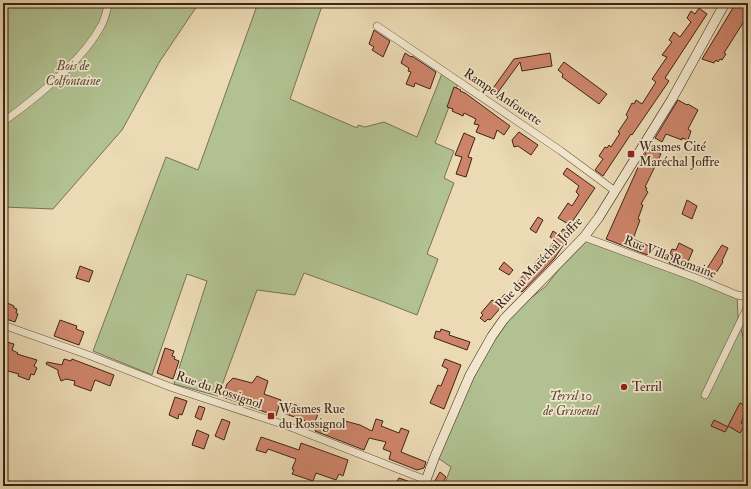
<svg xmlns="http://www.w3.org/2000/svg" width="751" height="489" font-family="'IM FELL Double Pica',serif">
<rect width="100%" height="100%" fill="#ebdab4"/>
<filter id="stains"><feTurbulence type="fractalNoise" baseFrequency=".005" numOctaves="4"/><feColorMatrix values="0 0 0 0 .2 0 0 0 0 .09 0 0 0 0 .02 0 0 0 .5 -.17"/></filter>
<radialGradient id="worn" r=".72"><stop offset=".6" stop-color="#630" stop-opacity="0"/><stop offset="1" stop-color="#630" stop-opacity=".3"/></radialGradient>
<!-- green -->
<g fill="#b1c191" stroke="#787254">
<polygon points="3,3 199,3 160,61 122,130 53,209 4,207 3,208"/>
<polygon points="258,3 323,3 290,99 357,128 358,125 365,127 384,122 417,137 443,71 459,81 435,143 454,151 444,178 454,183 427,254 438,259 417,315 376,299 304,273 295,295 257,290 218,396 174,384 207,281 187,274 152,375 93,351 166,157 198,170"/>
<polygon points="584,237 737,295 738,318 748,355 748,486 444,486 451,467 435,456 447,429 504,319 546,286"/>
</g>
<!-- building -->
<g fill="#ce846a" stroke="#3e2416">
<polygon points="736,3 748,3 748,15 724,53 726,54 722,60 720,59 718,62 716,60 714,63 702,59"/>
<polygon points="699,8 707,14 665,78 669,81 632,135 631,134 603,176 595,170 603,159 599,156 605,147 607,148 609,145 611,147 620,133 618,132 628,117 626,115 632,103 634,104 636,100 642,104 656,82 652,79 667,57 662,55 672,42 669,40 674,32 680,37 691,22 687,18 691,11 695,14"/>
<polygon points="374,30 390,41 383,57 372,50 374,47 369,44"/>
<polygon points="405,53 411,57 412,56 436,72 430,89 415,83 414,87 406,84 411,72 408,71 409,68 401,63"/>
<polygon points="550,53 552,66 522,71 520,62 496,95 491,91 514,59"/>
<polygon points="564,62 607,94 599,104 562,77 563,74 558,70"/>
<polygon points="454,87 461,90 460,91 465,93 510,126 504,135 497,130 494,139 476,132 479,125 474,124 476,119 464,113 463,116 452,111 453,109 447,107"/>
<polygon points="678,100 687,105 688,104 698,110 688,129 691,131 688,140 682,138 682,140 666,134 662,142 655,138"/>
<polygon points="519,132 538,145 531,155 518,146 514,147 512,140"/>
<polygon points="464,133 475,138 468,157 472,158 466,177 456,174 462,157 455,155"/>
<polygon points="648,149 653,153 654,150 661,154 645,187 647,188 646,190 648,192 641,204 643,205 638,219 640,220 633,239 651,247 647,255 606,239 640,163"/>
<polygon points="567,168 595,188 570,225 558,218 568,203 572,206 579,195 576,192 579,186 563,174"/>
<polygon points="687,200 697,206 692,219 682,214"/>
<polygon points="538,217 543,220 536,233 530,229"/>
<polygon points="563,229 571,234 554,259 522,292 514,286 526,272 526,277 539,258 542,260 555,240 550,237 553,231 559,235"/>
<polygon points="679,243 693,250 685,269 669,263 673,256 670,254 672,249 676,250"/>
<polygon points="722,245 728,248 722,261 723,262 712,279 698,272 701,267 706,270"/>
<polygon points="504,262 513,270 509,275 499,269"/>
<polygon points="80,266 93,271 89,282 76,278"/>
<polygon points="505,294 509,298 490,320 488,319 485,322 480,318 483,315 481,313 492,300 497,303"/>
<polygon points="3,301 14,306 14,308 17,309 16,313 18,314 15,322 3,318"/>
<polygon points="60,320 77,326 76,329 84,332 79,345 54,336"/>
<polygon points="441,329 450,332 449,335 470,342 467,350 434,338 436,331 440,332"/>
<polygon points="7,342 14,344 12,350 18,353 17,354 37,360 34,366 37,368 34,375 31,374 29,380 18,376 19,374 4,370 6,365 3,364 3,355"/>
<polygon points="165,348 174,351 172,356 175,357 174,359 179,361 173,379 157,373"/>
<polygon points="64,359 71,361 72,359 114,375 110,386 95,380 91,391 74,385 75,381 66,379 61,381 58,373 58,370 46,364 47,362 62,365"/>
<polygon points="445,359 461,365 444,409 430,403 438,385 441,386 448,369 442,366"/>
<polygon points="257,376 268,381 264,394 281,400 276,416 223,397 227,384 233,378 252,383"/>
<polygon points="175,397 187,401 182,415 179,414 178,419 169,415"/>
<polygon points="291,403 318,414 314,424 286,414"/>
<polygon points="740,403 748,407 741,423 745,425 740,433 728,426"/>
<polygon points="199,406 205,408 201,420 195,417"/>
<polygon points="222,419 230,422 224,440 215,436"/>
<polygon points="376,419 383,421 381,426 399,433 401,428 409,431 401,452 426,462 424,468 417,470 389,459 391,452 383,449 386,442 369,438 364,450 315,431 320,421 342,429 345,421 360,425 372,431"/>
<polygon points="714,420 728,427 725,432 711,426"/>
<polygon points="197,430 209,435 204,449 192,445"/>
<polygon points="261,437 299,450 301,443 348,460 343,476 339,474 336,480 316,473 313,481 292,474 294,470 292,469 296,459 268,449 266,453 256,450"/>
<polygon points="440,472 446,477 441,486 432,486"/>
<polygon points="399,478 416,484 415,486 394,486"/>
</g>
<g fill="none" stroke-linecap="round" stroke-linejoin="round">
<!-- street casing -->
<g stroke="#69523e" stroke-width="8">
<g id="street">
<polyline points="377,26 561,151 615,191"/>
<path d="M3 122C36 98 82 62 101 26 105 20 106 11 109 3"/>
<polyline points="584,237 696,278 737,295 748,297"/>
<polyline points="3,325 91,356 173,388 288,426 426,480"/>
<polyline points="705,395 748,306"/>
</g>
</g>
<!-- secondary casing -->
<g stroke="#3e2416" stroke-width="10">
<polyline id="secondary" points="421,486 426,480 435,456 470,375 492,336 504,319 584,237 599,217 672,99 725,3"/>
</g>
<!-- street -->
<use href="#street" stroke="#f2e7ce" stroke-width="7"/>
<!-- secondary -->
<use href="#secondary" stroke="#f2e7ce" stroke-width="9"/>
</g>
<!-- markers -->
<g fill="#8f2418" stroke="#f2e7ce" stroke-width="1.5">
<rect x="627" y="150" width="8" height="8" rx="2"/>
<circle cx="624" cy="387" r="4"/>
<rect x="267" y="412" width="8" height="8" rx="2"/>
</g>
<g text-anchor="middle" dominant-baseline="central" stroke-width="3.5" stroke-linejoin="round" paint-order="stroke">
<!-- park labels -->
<g font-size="13" font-style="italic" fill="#5b4b35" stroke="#f2e7ce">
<text x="73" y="66">Bois de<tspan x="73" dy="15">Colfontaine</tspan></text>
<text x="571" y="396">Terril 10<tspan x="571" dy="15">de Grisoeuil</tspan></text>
</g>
<!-- street labels -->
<g font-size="13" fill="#3e2416" stroke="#f2e7ce">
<text transform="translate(503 97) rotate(34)">Rampe Anfouette</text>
<text transform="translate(670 257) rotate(21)">Rue Villa Romaine</text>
<text transform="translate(539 263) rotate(-47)">Rue du Maréchal Joffre</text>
<text transform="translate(219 390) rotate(19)">Rue du Rossignol</text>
</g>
<!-- poi labels -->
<g font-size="13" fill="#3e2416" stroke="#f2e7ce" text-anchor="start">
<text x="639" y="147">Wasmes Cité<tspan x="639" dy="15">Maréchal Joffre</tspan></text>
<text x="632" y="387">Terril</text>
<text x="279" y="409">Wasmes Rue<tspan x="279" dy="15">du Rossignol</tspan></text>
</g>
</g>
<!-- margin -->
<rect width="751" height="489" fill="none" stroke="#ebdab4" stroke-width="16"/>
<rect x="4" y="4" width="743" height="481" fill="none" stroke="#3e2416" stroke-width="2"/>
<rect x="8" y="8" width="735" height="473" fill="none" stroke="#3e2416"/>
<rect width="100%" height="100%" filter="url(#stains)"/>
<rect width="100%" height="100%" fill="url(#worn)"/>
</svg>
